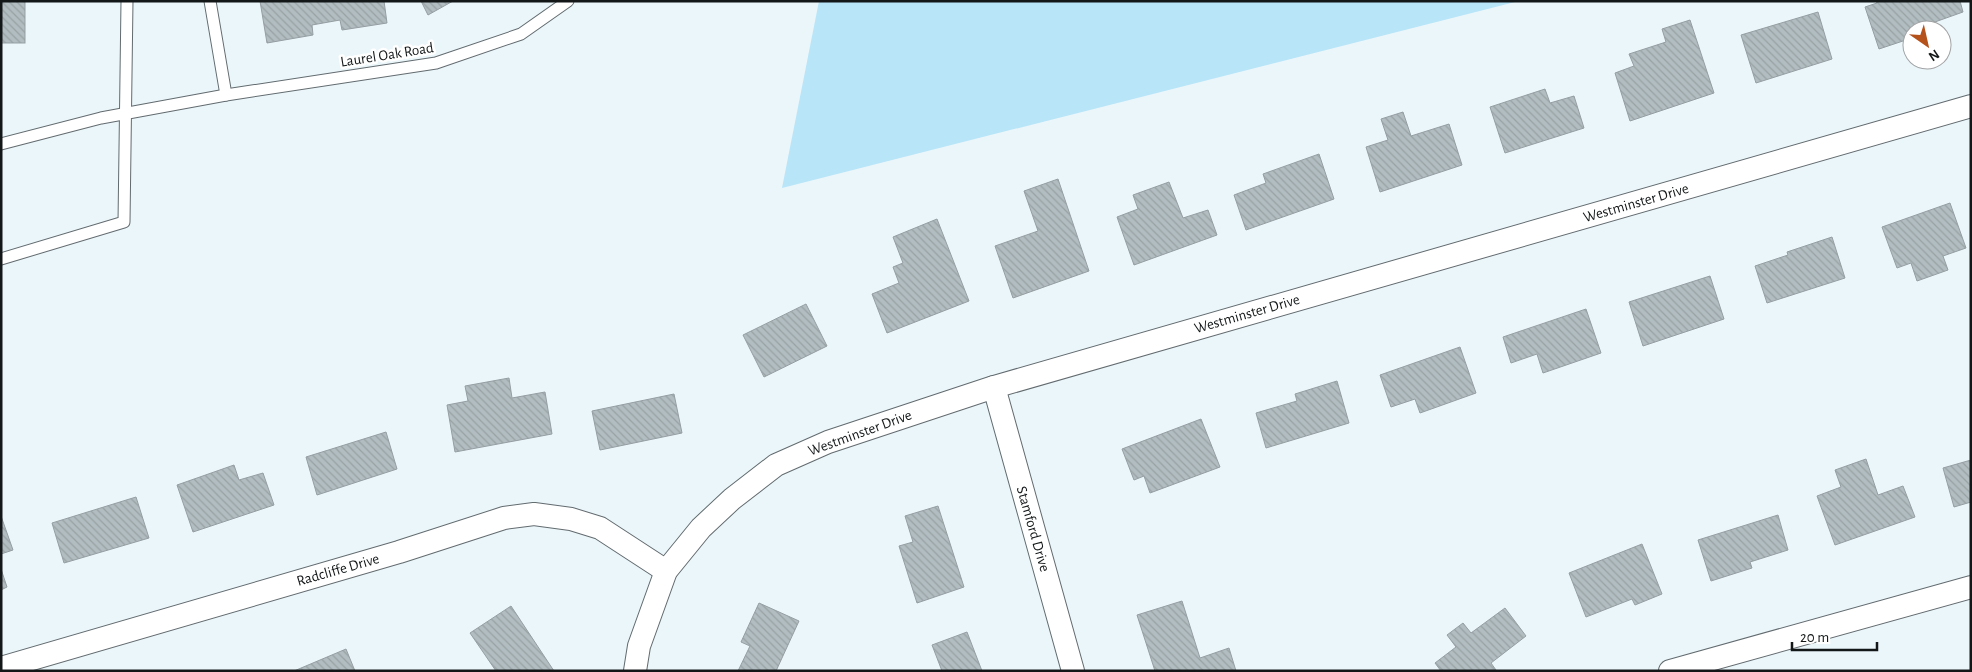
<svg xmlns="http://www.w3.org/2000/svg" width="1972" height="672" font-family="'Alegreya Sans',sans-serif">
<defs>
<pattern id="building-back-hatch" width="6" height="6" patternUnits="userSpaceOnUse" patternTransform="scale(1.25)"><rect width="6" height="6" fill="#b2bdc1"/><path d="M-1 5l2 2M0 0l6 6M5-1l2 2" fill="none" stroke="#98a2a5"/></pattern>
</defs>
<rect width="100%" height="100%" fill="#ebf6fa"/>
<!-- grass -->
<polygon fill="#b8e5f8" points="819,1 1519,1 782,188"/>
<!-- building -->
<g fill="url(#building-back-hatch)" stroke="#959fa3">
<rect x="1" y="1" width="24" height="42"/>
<polygon points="260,1 384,1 387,23 342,30 340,20 312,25 313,35 267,43"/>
<polygon points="421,1 453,1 428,15"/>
<polygon points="1876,1 1960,1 1963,12 1918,28 1919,30 1912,30 1912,38 1879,49 1865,7 1877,3"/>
<polygon points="1818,12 1832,59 1756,83 1741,35"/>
<polygon points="1690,20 1714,93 1630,121 1615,73 1634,66 1629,54 1666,42 1662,29"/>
<polygon points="1545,89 1550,103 1574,96 1584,128 1505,153 1490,107"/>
<polygon points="1403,112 1411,136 1449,124 1462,165 1380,192 1366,147 1388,140 1381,119"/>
<polygon points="1319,154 1334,199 1246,230 1234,195 1266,183 1263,174"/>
<polygon points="1058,179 1089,271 1013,298 995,246 1038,231 1024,191"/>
<polygon points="1169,182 1183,218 1208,210 1217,235 1134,265 1117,217 1138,209 1133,195"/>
<polygon points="1950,203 1966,248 1943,256 1948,270 1917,281 1911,263 1897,268 1882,227"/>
<polygon points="937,219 969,301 887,333 872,294 899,283 893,267 903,263 893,237"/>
<polygon points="1832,237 1845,278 1767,303 1755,266 1788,255 1787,252"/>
<polygon points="1710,276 1724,319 1643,346 1629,302"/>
<polygon points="806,304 827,346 764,377 743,335"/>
<polygon points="1586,309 1601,353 1543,373 1537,354 1511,363 1503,337"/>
<polygon points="1460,347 1476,393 1420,413 1415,399 1391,407 1380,375"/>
<polygon points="509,378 512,398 545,392 552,434 455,452 447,405 468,401 465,386"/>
<polygon points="1337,381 1349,423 1266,448 1256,413 1297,401 1295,394"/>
<polygon points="674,394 682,433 600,450 592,411"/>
<polygon points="1201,419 1220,467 1150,493 1144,476 1134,480 1122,449"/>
<polygon points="386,432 397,469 317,495 306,457"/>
<polygon points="1866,459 1878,495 1903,486 1915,517 1835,545 1817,496 1841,487 1835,470"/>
<polygon points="1971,460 1971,502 1954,507 1943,468"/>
<polygon points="234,465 239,480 263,473 274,505 193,532 177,485"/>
<polygon points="136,497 149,538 64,563 52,523"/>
<polygon points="938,506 964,587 917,603 899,546 913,542 905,516"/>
<polygon points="1778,515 1788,550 1750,562 1752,568 1711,581 1698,540"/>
<polygon points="1,516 13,550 1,554"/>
<polygon points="1642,544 1662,594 1635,605 1632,599 1586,617 1569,573"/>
<polygon points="1,569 7,587 1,590"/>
<polygon points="1182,601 1200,658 1229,648 1236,671 1155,671 1137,615"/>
<polygon points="759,603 799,621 776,671 738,671 750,646 741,642"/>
<polygon points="511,606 554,671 496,671 470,633"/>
<polygon points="1505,608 1526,636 1491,663 1496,670 1441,671 1435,663 1456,647 1447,635 1463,623 1471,633"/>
<polygon points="967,632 982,671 942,671 932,645"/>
<polygon points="346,649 355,671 294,671"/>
</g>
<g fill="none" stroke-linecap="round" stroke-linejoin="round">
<!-- lane casing -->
<g stroke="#626b6f" stroke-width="13">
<g id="lane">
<polyline points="210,1 226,95"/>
<polyline points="1,144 101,118 226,95 436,63 521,34 568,1"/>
<polyline points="1,259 124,222 127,1"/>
</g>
</g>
<!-- street casing -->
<g stroke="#626b6f" stroke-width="24">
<g id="street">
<polyline points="994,387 1073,671"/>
<polyline points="1,668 399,552 504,518 534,514 571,519 600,528 666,571"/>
<polyline points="635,671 639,646 666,571 701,528 732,499 776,465 828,442 994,387 1971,106"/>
<polyline points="1670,671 1971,587"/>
</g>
</g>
<!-- lane -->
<use href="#lane" stroke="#fff" stroke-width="11"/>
<!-- street -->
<use href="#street" stroke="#fff" stroke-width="22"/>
</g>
<g text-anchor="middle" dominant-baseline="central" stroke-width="5" stroke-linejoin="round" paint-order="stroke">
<!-- street labels -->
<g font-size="15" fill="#131718" stroke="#fff">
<text transform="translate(387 55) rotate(-9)">Laurel Oak Road</text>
<text transform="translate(1636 203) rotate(-16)">Westminster Drive</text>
<text transform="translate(1247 314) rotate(-16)">Westminster Drive</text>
<text transform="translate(860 433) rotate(-20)">Westminster Drive</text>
<text transform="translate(1033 529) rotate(74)">Stamford Drive</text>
<text transform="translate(338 570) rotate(-16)">Radcliffe Drive</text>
</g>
</g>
<!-- border -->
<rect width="1972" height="672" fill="none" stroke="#131718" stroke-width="5"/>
<!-- north arrow -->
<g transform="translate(1927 45) rotate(146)"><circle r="24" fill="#ffffff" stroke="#a1a2a3"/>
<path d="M0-4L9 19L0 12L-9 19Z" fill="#b5521c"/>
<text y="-8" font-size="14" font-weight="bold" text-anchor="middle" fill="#131718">N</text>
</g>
<!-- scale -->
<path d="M1792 642v8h85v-8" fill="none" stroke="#131718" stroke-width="2.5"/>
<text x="1800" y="642" font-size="15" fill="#131718" stroke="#ffffff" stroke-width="4" paint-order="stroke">20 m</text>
</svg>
